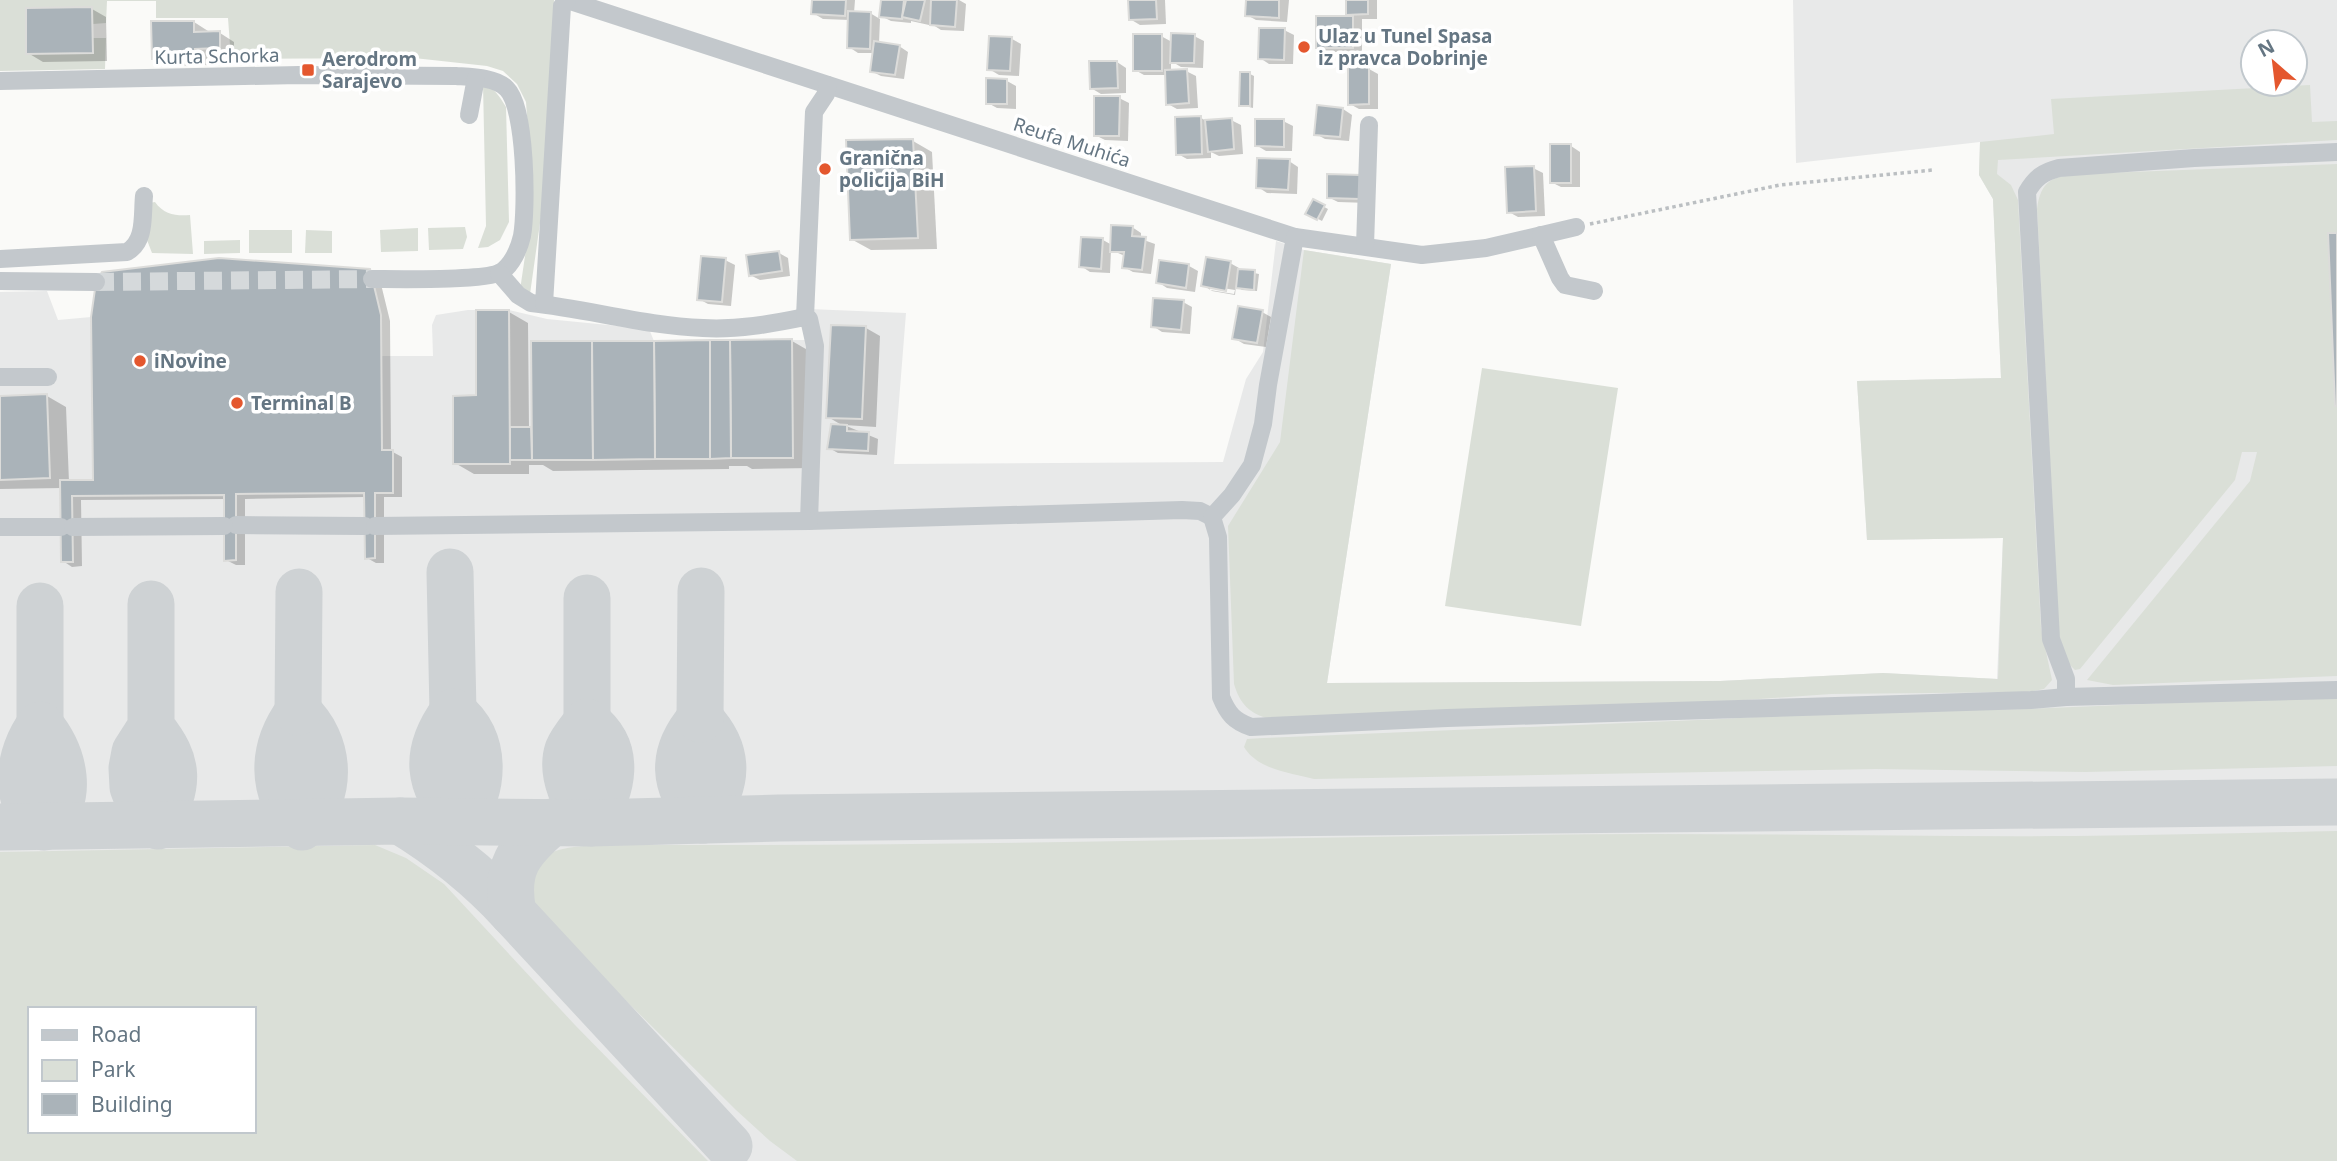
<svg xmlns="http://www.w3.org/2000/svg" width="2337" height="1161" font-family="'Noto Sans',sans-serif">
<rect width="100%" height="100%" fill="#fafaf8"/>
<!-- built -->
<path fill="#e8e9e9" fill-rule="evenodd" d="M1793 0H2337V1161H0V292L47 291 58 320 91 317 382 356H433L432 325 436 315 468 310H509L547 319 649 329 654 341 808 340 809 309 906 313 894 464 1223 462 1246 379 1263 352 1276 241 1304 250 1391 264 1327 683 1720 681 1883 673 1997 679 2003 538 1867 540 1857 381 2001 378 1993 199 1979 175 1980 142 1796 163ZM2253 42H2295V84H2253ZM30 1009H254V1131H30Z"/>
<!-- green -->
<g fill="#dadfd7" fill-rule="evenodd">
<polygon points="0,0 554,0 556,25 548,166 530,294 520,290 533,202 526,102 517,84 503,71 487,66 414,58 231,59 228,18 156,18 156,1 107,1 106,23 93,24 92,7 26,8 27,54 92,53 93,38 106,38 105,69 0,71"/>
<path d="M483 84C495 88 499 96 506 107L509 222 500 240 488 247 478 248 486 226Z"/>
<path d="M2310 85 2312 122 2337 121V140L1998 160 1997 174 2011 185 2018 200 2041 628 2052 680 2044 689 2028 692 1831 694 1675 705 1269 719C1249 713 1240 704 1234 684L1228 526 1280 442 1304 250 1391 264 1327 683 1720 681 1883 673 1998 679 2003 538 1867 540 1857 381 2001 378 1993 199 1979 175 1980 142 2054 134 2051 99Z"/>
<path d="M2337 164V233L2328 234 2335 405 2337 406V676L2113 685 2087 680 2250 481 2257 452H2242L2235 480 2080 669 2075 670 2068 663 2059 635 2037 209C2041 180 2052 177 2078 174Z"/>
<path d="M155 202C164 215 177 216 190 215L193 254 152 253 147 240 149 203Z"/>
<polygon points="465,227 467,237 463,249 429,250 428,228"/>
<polygon points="418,228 418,251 381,252 380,230"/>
<rect x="249" y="230" width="43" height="23"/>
<polygon points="306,230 332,231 332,253 305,253"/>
<polygon points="240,240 240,253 204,254 204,241"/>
<polygon points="1482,368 1618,388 1581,626 1445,606"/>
<path d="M2337 696V766L2085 772 1876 769 1314 779C1291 773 1258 770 1244 747L1247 739 1263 738 1722 719 1842 712 2026 709Z"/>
<path d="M2337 831V1161H797L770 1141 736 1110 539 914C507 847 568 845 617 845 639 845 661 845 682 845 1007 846 1331 835 1655 834 1795 834 1935 837 2075 836 2163 835 2250 833 2337 831Z"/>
<path d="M375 845 406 858 444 884 575 1025 708 1161H0V852ZM30 1009H254V1131H30Z"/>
</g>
<!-- shadow -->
<g fill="#0003" fill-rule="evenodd">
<polygon points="814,0 855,0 854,13 870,13 880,19 879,44 899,46 908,52 904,79 881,76 871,71 874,53 858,53 849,47 850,20 823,19 813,13"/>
<polygon points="883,0 959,0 966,4 964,31 941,30 930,23 929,25 911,21 911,23 891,21 881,16"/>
<polygon points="1130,0 1165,0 1166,24 1140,25 1130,19"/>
<polygon points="1247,0 1289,0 1287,22 1256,20 1247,15"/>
<polygon points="1348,0 1377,0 1377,19 1362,19 1362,52 1327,52 1318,47 1348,18"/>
<polygon points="92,9 106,17 107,61 43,62 28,53"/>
<polygon points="194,22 208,31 208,33 220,33 234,42 234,56 209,56 209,65 168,66 153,58"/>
<polygon points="1284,30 1294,35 1293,64 1269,64 1260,58"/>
<polygon points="1161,36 1172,42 1194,36 1204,41 1203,68 1181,67 1171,61 1171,72 1186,71 1196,76 1198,108 1177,109 1168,104 1167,75 1144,75 1135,70"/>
<polygon points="1012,39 1021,44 1019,76 999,75 989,69"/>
<polygon points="1117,62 1126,68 1126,93 1101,94 1091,88"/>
<polygon points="1369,69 1378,74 1378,109 1359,109 1350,104"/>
<polygon points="1250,74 1254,76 1253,108 1241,105"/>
<polygon points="1007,81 1016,86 1016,109 997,108 988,103"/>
<polygon points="1119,98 1129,103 1128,141 1105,140 1095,135"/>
<polygon points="1319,107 1343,109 1352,115 1349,141 1325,139 1316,134"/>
<polygon points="1201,118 1208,122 1231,120 1241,125 1243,154 1219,156 1211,152 1211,158 1187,159 1178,154"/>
<polygon points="1283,121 1293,126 1292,151 1266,151 1256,145"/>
<polygon points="913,141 932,152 937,249 871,250 851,239"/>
<polygon points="1571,146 1580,152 1580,187 1561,187 1551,182"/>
<polygon points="1289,161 1298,167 1297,194 1267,193 1258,187"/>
<polygon points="1533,168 1543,173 1545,216 1518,217 1509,212"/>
<polygon points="1360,176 1369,203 1338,202 1328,197"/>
<polygon points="1313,201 1328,209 1322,221 1307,213"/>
<polygon points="1132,227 1141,233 1141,239 1155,244 1151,274 1133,272 1124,267 1125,256 1111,250 1110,273 1090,272 1081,266 1103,240 1112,245"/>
<polygon points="779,253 788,258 790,276 760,280 750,275"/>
<polygon points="725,260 735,265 731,306 708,304 699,299"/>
<path d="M1230 263 1239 268V270L1259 274 1257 291 1242 290 1236 286 1235 295 1212 291 1203 285ZM1210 286 1235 290 1234 294 1210 290Z"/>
<polygon points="1189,266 1198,271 1195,292 1167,288 1158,282"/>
<polygon points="379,276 390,321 391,451 402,457 402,497 384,497 384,563 376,563 367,558 366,497 245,499 245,565 236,565 226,560 226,499 81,500 82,566 72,567 63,561 62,488 0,489 0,398 47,396 66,407 69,482 94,482"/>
<polygon points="1183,302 1192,307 1190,334 1162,332 1153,326"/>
<polygon points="509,312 528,323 529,429 533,430 792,341 811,352 812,468 752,469 747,466 729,466 729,469 553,471 543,465 529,465 529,474 474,474 455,463"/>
<polygon points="1262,312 1271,317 1266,347 1244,344 1234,338"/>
<polygon points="866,328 880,336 876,427 844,425 878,439 877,455 838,453 829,448 845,427 828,417"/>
</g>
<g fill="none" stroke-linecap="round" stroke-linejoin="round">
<!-- taxiway -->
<g stroke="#ced2d4" stroke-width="47">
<polyline points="450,572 453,712"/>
<polyline points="587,598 587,722"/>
<polyline points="40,606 40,725"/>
<path d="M298 712C331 743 334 793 302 827 270 791 271 749 298 712Z"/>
<polyline points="298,712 299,592"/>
<path d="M453 712C488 739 485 789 461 822 427 786 423 753 453 712Z"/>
<path d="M700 719C732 753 728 784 703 820 672 786 670 754 700 719Z"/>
<polyline points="700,719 701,591"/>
<path d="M587 722C623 750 613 790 591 823 575 805 560 774 568 750 572 740 581 730 587 722Z"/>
<path d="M40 725C64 754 76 799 44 827 11 802 18 754 40 725Z"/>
<path d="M151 727C181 764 179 784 158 826L138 800 133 787 132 768 135 752 151 727V604"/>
<path d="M400 821C443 847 479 876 513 913"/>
<path d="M552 822C519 850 504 868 513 913L729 1146"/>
<polyline points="0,827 400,821 591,823 779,818 2337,802"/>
</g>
</g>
<!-- building -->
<g fill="#aab3b9" stroke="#dcdcda" stroke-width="2">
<polygon points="812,0 846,0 845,16 811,14"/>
<polygon points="881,0 904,0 902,19 879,17"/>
<polygon points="906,0 925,0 920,21 902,17"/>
<polygon points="931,0 957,0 955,27 930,25"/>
<polygon points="1128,0 1156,0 1157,19 1129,20"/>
<polygon points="1246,0 1279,0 1279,18 1245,16"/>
<polygon points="1346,0 1368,0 1368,14 1346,15"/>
<polygon points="92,7 93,53 26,54 26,8"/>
<polygon points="848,11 871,12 870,49 847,48"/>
<rect x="1316" y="16" width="37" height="32"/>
<polygon points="151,21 194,21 194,32 220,31 220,48 195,49 195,58 152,59"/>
<polygon points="1259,28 1285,28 1284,60 1258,59"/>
<polygon points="1171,33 1195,34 1194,63 1170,63"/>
<rect x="1133" y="34" width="29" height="37"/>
<polygon points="989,36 1012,37 1010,71 987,70"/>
<polygon points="874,41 900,45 895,75 870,72"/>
<polygon points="1089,61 1117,61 1118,88 1090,89"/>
<polygon points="1348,67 1369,67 1369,104 1348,105"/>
<polygon points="1187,69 1189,103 1166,105 1165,70"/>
<polygon points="1240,72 1250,72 1250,106 1239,106"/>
<polygon points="986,78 1007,79 1007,104 986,104"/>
<polygon points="1094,96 1120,96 1119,136 1094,136"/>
<polygon points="1317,105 1343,108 1340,137 1314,135"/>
<polygon points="1201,116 1202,154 1176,155 1175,117"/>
<polygon points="1232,118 1234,149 1208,152 1205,120"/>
<polygon points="1255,119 1284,119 1284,147 1255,146"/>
<polygon points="913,139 918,238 850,240 846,140"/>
<rect x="1550" y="144" width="21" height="39"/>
<polygon points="1257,158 1290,159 1288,190 1256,188"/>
<polygon points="1534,166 1536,211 1507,213 1505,167"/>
<polygon points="1327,174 1361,175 1360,199 1327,198"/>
<polygon points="1313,199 1325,205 1317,220 1305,214"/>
<polygon points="1111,225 1133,226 1132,236 1146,237 1142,270 1122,268 1124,252 1110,252"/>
<polygon points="2328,233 2337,233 2337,406 2335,406"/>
<polygon points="1081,237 1103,238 1101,269 1079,267"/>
<polygon points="779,251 782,271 749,276 746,255"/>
<polygon points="701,256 726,258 722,302 697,300"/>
<polygon points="1206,257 1231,261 1226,291 1201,286"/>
<polygon points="219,258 370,269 381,315 382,450 393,450 393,493 375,493 375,558 365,559 364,493 236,494 236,560 224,561 224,495 72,496 73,562 61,562 60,480 93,480 91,317 96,282 102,272"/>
<polygon points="1159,260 1189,264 1186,288 1156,283"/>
<polygon points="1238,269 1255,270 1254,290 1236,288"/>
<polygon points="1153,298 1184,300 1181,330 1151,327"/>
<polygon points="1238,306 1263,310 1257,343 1232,339"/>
<polygon points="476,310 509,310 510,464 453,464 453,396 476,395"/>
<polygon points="831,325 866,326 862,419 826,418"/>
<polygon points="792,339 793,458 731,458 730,340"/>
<polygon points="710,340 710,459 655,459 654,341"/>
<polygon points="710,340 730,340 731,458 710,459"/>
<polygon points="531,341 592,341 593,460 532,460"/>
<polygon points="592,341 654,341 655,459 593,460"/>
<polygon points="47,394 50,478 0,480 0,396"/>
<polygon points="831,424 847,425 847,431 869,432 868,451 827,449"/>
<polygon points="510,427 531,427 532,460 510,460"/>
</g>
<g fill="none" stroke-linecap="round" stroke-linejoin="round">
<!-- minor-tunnel -->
<polyline stroke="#d5d9db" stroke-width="18" stroke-dasharray="18 9" stroke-linecap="butt" points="96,282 372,279"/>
<!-- path -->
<polyline stroke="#bbbfc2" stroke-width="3.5" stroke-dasharray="3.5 3.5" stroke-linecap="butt" points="1590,224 1780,185 1933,170"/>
<!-- minor -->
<g stroke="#c3c8cc" stroke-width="18">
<polyline points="567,0 1295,237 1422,255 1486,248 1576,227"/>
<path d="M0 81 299 75 456 76C471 77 496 77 507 89 526 108 527 208 522 236 519 249 512 265 501 272 485 281 395 279 372 279"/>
<polyline points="469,115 476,78"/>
<polyline points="1541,235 1560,278 1565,285 1594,291"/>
<polyline points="1365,246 1369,125"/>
<path d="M0 259 127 252C146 241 142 216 144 196"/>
<path d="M499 273 518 295 531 303C589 309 645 326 703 328 737 330 771 324 805 317L809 319 815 346 809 521 1182 510 1200 511 1212 517 1232 495 1252 465 1263 424 1268 385 1295 237"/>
<polyline points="0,281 96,282"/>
<polyline points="544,304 562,6 567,1"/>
<polyline points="805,317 814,112 826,94 828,85"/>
<polyline points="0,377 48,377"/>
<path d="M1212 517 1218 537 1221 697C1228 714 1234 721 1251 727L1447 718 2031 700 2066 697 2337 690"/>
<polyline points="236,525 365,526"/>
<polyline points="375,526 809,521"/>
<polyline points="0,527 61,527"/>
<polyline points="73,527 224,526"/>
<path d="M2066 697V679L2051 639 2027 192C2035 178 2043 172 2059 168L2194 158 2337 152"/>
</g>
</g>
<!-- markers -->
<g fill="#e4572e" stroke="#fff" stroke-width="2.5">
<circle cx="1304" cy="47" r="7"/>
<rect x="301" y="63" width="14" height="14" rx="3.5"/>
<circle cx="825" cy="169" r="7"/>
<circle cx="140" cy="361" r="7"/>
<circle cx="237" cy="403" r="7"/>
</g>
<g text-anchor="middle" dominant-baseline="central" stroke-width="7" stroke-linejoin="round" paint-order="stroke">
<!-- poi labels -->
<g font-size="19" font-weight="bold" fill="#657683" stroke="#fff" text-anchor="start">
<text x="1318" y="36">Ulaz u Tunel Spasa<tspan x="1318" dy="22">iz pravca Dobrinje</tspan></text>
<text x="322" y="59">Aerodrom<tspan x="322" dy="22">Sarajevo</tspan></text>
<text x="839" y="158">Granična<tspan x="839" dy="22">policija BiH</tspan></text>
<text x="154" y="361">iNovine</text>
<text x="251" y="403">Terminal B</text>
</g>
<!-- street labels -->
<g font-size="19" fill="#657683" stroke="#fff">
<text transform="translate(217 56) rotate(-1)">Kurta Schorka</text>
<text transform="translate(1072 142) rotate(18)">Reufa Muhića</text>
</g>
</g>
<!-- legend -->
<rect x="28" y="1007" width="228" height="126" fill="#ffffff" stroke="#c1c8cd" stroke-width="2"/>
<rect x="42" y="1030" width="35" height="10" fill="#c3c8cc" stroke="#c1c8cd" stroke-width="2"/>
<text x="91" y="1042" font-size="21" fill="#657683">Road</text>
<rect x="42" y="1060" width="35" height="21" fill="#dadfd7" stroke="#c1c8cd" stroke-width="2"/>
<text x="91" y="1077" font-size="21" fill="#657683">Park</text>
<rect x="42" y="1094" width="35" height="21" fill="#aab3b9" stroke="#c1c8cd" stroke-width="2"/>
<text x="91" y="1112" font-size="21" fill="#657683">Building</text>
<!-- north arrow -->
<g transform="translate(2274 63) rotate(332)"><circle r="33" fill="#ffffff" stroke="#c1c8cd" stroke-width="2"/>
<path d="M0-5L12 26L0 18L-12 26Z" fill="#e4572e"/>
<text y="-10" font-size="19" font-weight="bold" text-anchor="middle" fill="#657683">N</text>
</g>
</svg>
